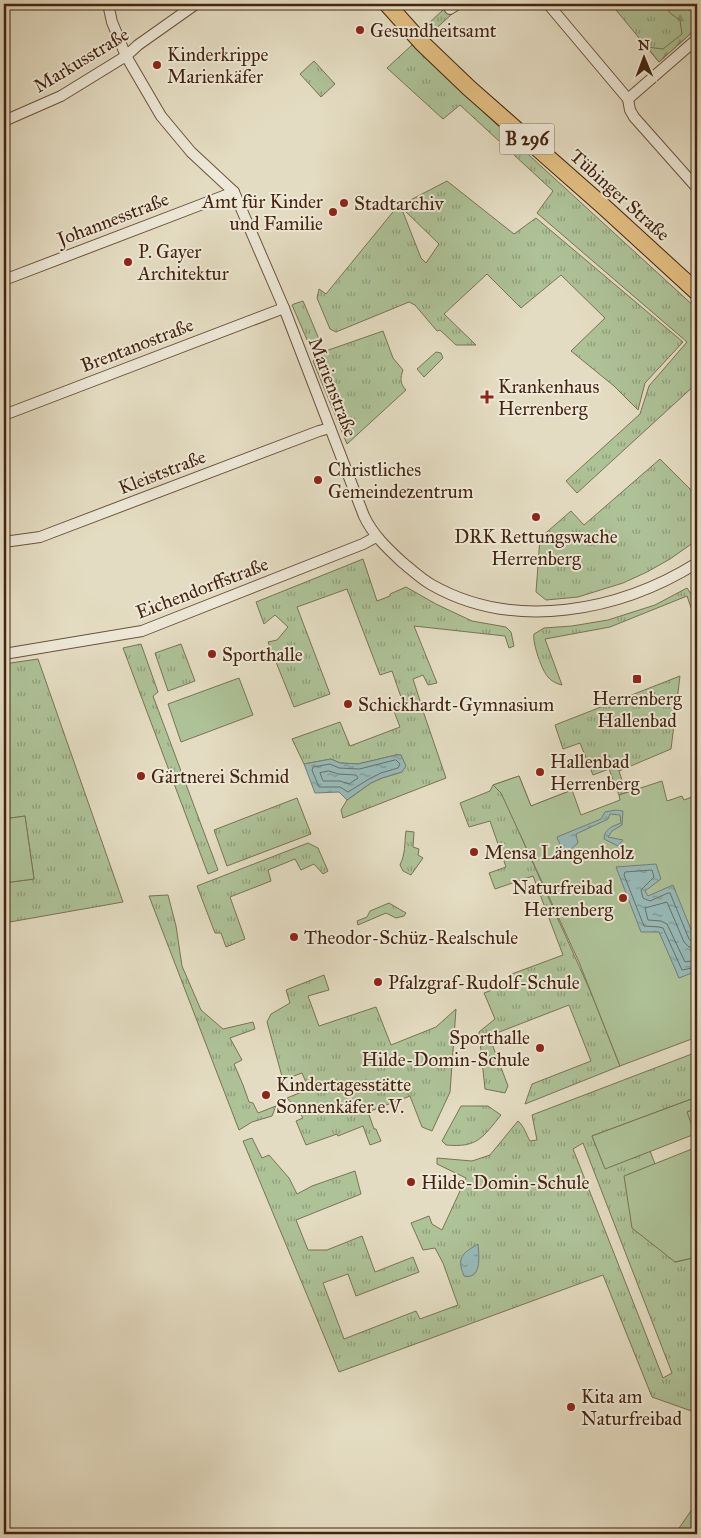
<svg xmlns="http://www.w3.org/2000/svg" width="701" height="1538" font-family="'IM FELL Great Primer',serif">
<defs>
<pattern id="grass-tufts" width="24" height="20" patternUnits="userSpaceOnUse" patternTransform="scale(1.25)"><rect width="24" height="20" fill="#aec298"/><path d="M3 7l-1-3M5 7V3M7 7l1-3M15 17l-1-3M17 17v-4M19 17l1-3" fill="none" stroke="#8f9d7a"/></pattern>
<pattern id="forest-firs" width="22" height="20" patternUnits="userSpaceOnUse" patternTransform="scale(1.25)"><rect width="22" height="20" fill="#aec298"/><path d="M5 1l3.5 6h-7zM16 11l3.5 6h-7z" fill="#8f9d7a"/></pattern>
<pattern id="water-ripples" width="26" height="14" patternUnits="userSpaceOnUse" patternTransform="scale(1.25)"><rect width="26" height="14" fill="#97bab9"/><path d="M2 4q2-2 4 0t4 0M15 11q2-2 4 0t4 0" fill="none" stroke="#7d9795"/></pattern>
</defs>
<rect width="100%" height="100%" fill="#e4dcc2"/>
<filter id="stains"><feTurbulence type="fractalNoise" baseFrequency=".004" numOctaves="4"/><feColorMatrix values="0 0 0 0 .2 0 0 0 0 .09 0 0 0 0 .02 0 0 0 .5 -.17"/></filter>
<radialGradient id="worn" r=".72"><stop offset=".6" stop-color="#630" stop-opacity="0"/><stop offset="1" stop-color="#630" stop-opacity=".3"/></radialGradient>
<!-- grass -->
<g fill="url(#grass-tufts)" stroke="#7a7354" fill-rule="evenodd">
<polygon points="611,4 691,4 697,7 697,28 659,62"/>
<polygon points="446,7 452,14 431,33 425,27"/>
<polygon points="412,45 530,156 697,309 697,383 577,493 566,481 640,414 649,386 687,342 537,213 553,191 460,105 443,119 387,68"/>
<polygon points="314,61 335,84 321,97 300,74"/>
<path d="M447 181 514 234 536 218 683 342 645 383 638 410 614 386 571 351 605 318 561 275 521 308 487 274 444 314 476 345H456L440 330 437 331 415 305 409 302 336 332 330 329 317 298 319 289 326 294 397 207ZM401 207 439 244 426 263 421 258Z"/>
<polygon points="303,301 319,339 308,342 292,305 294,304"/>
<path d="M383 331 393 358 403 370C400 378 400 384 406 390L347 444 313 361 320 353Z"/>
<polygon points="436,352 441,353 443,358 424,377 417,369"/>
<polygon points="660,459 691,490 697,485 697,540 670,559 647,572 623,583 578,597 546,600 536,592 540,538 571,511 584,525"/>
<polygon points="363,559 377,601 390,596 390,594 406,587 436,604 472,621 506,627 511,632 514,646 509,648 505,636 414,626 437,683 428,685 423,675 413,679 421,704 402,700 392,671 380,675 347,589 297,607 330,694 294,707 268,642 277,640 288,627 275,615 264,624 256,602"/>
<path d="M687 588C697 602 697 607 697 625L687 596 610 627 545 639 562 685C557 684 551 681 548 677 542 671 532 642 534 634L544 628 572 626 608 620 655 605Z"/>
<polygon points="141,644 158,692 153,696 218,870 208,874 123,648"/>
<polygon points="181,644 195,681 168,691 155,653"/>
<polygon points="38,659 123,902 4,923 4,883 34,879 25,816 4,819 4,664"/>
<polygon points="680,676 671,749 619,771 626,793 619,795 609,769 593,775 580,743 563,749 555,725"/>
<polygon points="392,706 423,711 446,778 343,818 341,810 347,800 371,783 382,778 402,772 401,755 396,755 358,764 340,763 331,759 304,764 292,739 340,722 350,746 400,727"/>
<polygon points="519,776 531,806 572,790 520,834 592,995 620,1066 525,1104 532,1084 591,1061 569,1005 489,1036 508,1086 505,1093 485,1089 479,1032 495,1019 484,993 511,983 509,975 563,955 533,876 495,889 489,873 506,867 490,821 469,827 460,803 490,791 493,785"/>
<polygon points="297,798 311,834 227,866 214,830"/>
<path d="M406 831 414 832 413 847 419 849 418 855 423 858 411 875 403 871 400 865C406 852 404 845 406 831Z"/>
<polygon points="308,843 318,848 328,871 323,874 314,864 301,870 295,859 268,870 271,881 230,897 245,939 226,947 221,933 215,933 197,886"/>
<polygon points="168,895 176,926 182,966 201,1010 223,1029 253,1022 255,1029 230,1038 242,1060 234,1064 243,1085 249,1102 253,1103 258,1113 276,1106 272,1116 252,1122 239,1130 149,896"/>
<polygon points="389,903 406,913 404,916 396,918 386,913 358,925 357,921 367,917 370,911"/>
<polygon points="324,975 329,990 308,996 319,1026 376,1007 391,1045 436,1027 456,1009 450,1092 432,1131 422,1127 410,1096 368,1112 374,1129 376,1129 381,1141 370,1145 363,1126 338,1136 337,1134 306,1145 296,1121 303,1118 295,1107 287,1098 309,1089 302,1073 283,1080 267,1022 271,1014 290,1003 286,990"/>
<path d="M697 1052V1097L592 1136 605 1168 650 1151 655 1164 625 1176 675 1262 697 1257V1413L652 1397 603 1275 339 1372 243 1141 252 1138 262 1158 269 1155 289 1178 297 1194 312 1186 355 1171 361 1194 296 1220 308 1250H327L362 1236 375 1272 413 1257 419 1272 356 1296 348 1274 323 1283 344 1339 416 1311 420 1319 458 1305 443 1263 435 1248 423 1250 411 1223 429 1216 432 1224 442 1230 466 1178 437 1164V1158L472 1161 490 1155 518 1121C524 1126 526 1134 530 1141L537 1140 532 1115ZM583 1143 672 1373 663 1378 573 1149Z"/>
<path d="M461 1106H488L501 1115C483 1137 478 1148 446 1145L442 1141Z"/>
<polygon points="697,1108 697,1138 686,1112"/>
<polygon points="697,1502 697,1534 675,1534"/>
</g>
<!-- forest -->
<path fill="url(#forest-firs)" stroke="#7a7354" d="M665 4C673 4 692 9 697 15V28L659 62 647 47 663 49 682 34 680 20 670 13Z"/>
<!-- garden -->
<g fill="#aec298" stroke="#7a7354">
<polygon points="239,678 253,715 181,742 168,704"/>
<polygon points="519,776 531,806 572,790 581,815 620,800 619,795 662,781 667,801 682,796 684,800 697,795 697,1037 620,1066 579,962 501,793 493,785"/>
<polygon points="25,816 34,879 4,883 4,819"/>
<polygon points="697,1097 697,1108 687,1112 695,1134 605,1169 592,1136"/>
<polygon points="697,1147 697,1257 675,1262 632,1228 624,1176"/>
</g>
<!-- water -->
<g fill="url(#water-ripples)" stroke="#767e75">
<polygon points="396,755 401,755 406,766 402,772 382,778 371,783 347,800 339,792 315,793 304,764 331,759 340,763 358,764"/>
<path d="M616 810 623 811 622 825 612 831 608 837 623 840 618 846 604 839C604 829 613 826 621 823L620 815 610 814 608 819 576 834 578 843 564 855 557 837 601 819 605 812Z"/>
<polygon points="656,864 661,879 645,891 648,896 673,885 694,937 697,936 697,971 679,978 659,932 641,932 616,867"/>
<path d="M478 1244C479 1256 482 1280 464 1276 456 1257 463 1253 478 1244Z"/>
</g>
<g fill="none" stroke-linecap="round" stroke-linejoin="round">
<!-- shore -->
<g stroke="#6e6f64" stroke-width="1">
<polygon points="396,760 400,764 398,768 381,773 369,779 348,792 340,787 319,787 312,770 313,767 330,764 339,768 359,769"/>
<polygon points="329,771 338,774 356,775 358,778 349,784 340,781 323,781 320,773"/>
<polyline points="697,942 692,942 689,939 670,893 668,893 650,901 643,898 641,890 654,877 652,870 625,872 624,875 644,926 659,927 663,928 682,970 697,967"/>
<polyline points="697,948 689,947 684,942 667,902 645,908 648,920 661,921 667,924 685,962 697,960"/>
</g>
<!-- street casing -->
<g stroke="#6d523c" stroke-width="12">
<g id="street">
<path d="M108 4 112 22 126 56 161 116 191 152 234 192 284 308 364 516C373 535 387 548 402 562 412 570 421 579 432 585 515 632 620 611 697 563"/>
<polyline points="548,4 628,99 630,110 634,117 697,188"/>
<polyline points="450,9 458,4"/>
<polyline points="628,99 697,39"/>
<polyline points="4,121 61,96 126,56 138,45 196,4"/>
<polyline points="4,280 234,192"/>
<polyline points="4,415 284,308"/>
<polyline points="4,542 40,537 319,431 330,428"/>
<polyline points="4,654 142,631 363,544 376,537"/>
</g>
</g>
<!-- primary casing -->
<g stroke="#45240f" stroke-width="18">
<polyline id="primary" points="387,4 422,43 469,88 603,206 697,292"/>
</g>
<!-- street -->
<use href="#street" stroke="#ede8d7" stroke-width="10"/>
<!-- primary -->
<use href="#primary" stroke="#e2be81" stroke-width="16"/>
</g>
<!-- markers -->
<g fill="#8f2418" stroke="#ede8d7" stroke-width="2">
<circle cx="360" cy="30" r="5"/>
<circle cx="157" cy="65" r="5"/>
<circle cx="344" cy="203" r="5"/>
<circle cx="333" cy="212" r="5"/>
<circle cx="128" cy="262" r="5"/>
<path d="M484.5 389.5h5v5h5v5h-5v5h-5v-5h-5v-5h5z"/>
<circle cx="318" cy="480" r="5"/>
<circle cx="536" cy="517" r="5"/>
<circle cx="212" cy="654" r="5"/>
<rect x="632" y="674" width="10" height="10" rx="2.5"/>
<circle cx="348" cy="704" r="5"/>
<circle cx="540" cy="772" r="5"/>
<circle cx="141" cy="776" r="5"/>
<circle cx="474" cy="852" r="5"/>
<circle cx="623" cy="898" r="5"/>
<circle cx="294" cy="937" r="5"/>
<circle cx="378" cy="982" r="5"/>
<circle cx="540" cy="1048" r="5"/>
<circle cx="266" cy="1095" r="5"/>
<circle cx="411" cy="1182" r="5"/>
<circle cx="571" cy="1407" r="5"/>
</g>
<g text-anchor="middle" dominant-baseline="central" stroke-width="4" stroke-linejoin="round" paint-order="stroke">
<!-- shield labels -->
<rect fill="#ede8d7" stroke="#775f4b" stroke-width="1" x="499.5" y="123.5" width="55" height="31" rx="4"/>
<g font-size="18" font-weight="bold" fill="#45240f">
<text x="527" y="139">B 296</text>
</g>
<!-- poi labels -->
<g font-size="19" fill="#45240f" stroke="#ede8d7" text-anchor="start">
<text x="370" y="30">Gesundheitsamt</text>
<text x="167" y="54">Kinderkrippe<tspan x="167" dy="22">Marienkäfer</tspan></text>
<text x="323" y="201" text-anchor="end">Amt für Kinder<tspan x="323" dy="22">und Familie</tspan></text>
<text x="354" y="203">Stadtarchiv</text>
<text x="138" y="251">P. Gayer<tspan x="138" dy="22">Architektur</tspan></text>
<text x="498" y="386">Krankenhaus<tspan x="498" dy="22">Herrenberg</tspan></text>
<text x="328" y="469">Christliches<tspan x="328" dy="22">Gemeindezentrum</tspan></text>
<text x="536" y="536" text-anchor="middle">DRK Rettungswache<tspan x="536" dy="22">Herrenberg</tspan></text>
<text x="222" y="654">Sporthalle</text>
<text x="637" y="698" text-anchor="middle">Herrenberg<tspan x="637" dy="22">Hallenbad</tspan></text>
<text x="358" y="704">Schickhardt-Gymnasium</text>
<text x="550" y="761">Hallenbad<tspan x="550" dy="22">Herrenberg</tspan></text>
<text x="151" y="776">Gärtnerei Schmid</text>
<text x="484" y="852">Mensa Längenholz</text>
<text x="613" y="887" text-anchor="end">Naturfreibad<tspan x="613" dy="22">Herrenberg</tspan></text>
<text x="304" y="937">Theodor-Schüz-Realschule</text>
<text x="388" y="982">Pfalzgraf-Rudolf-Schule</text>
<text x="530" y="1037" text-anchor="end">Sporthalle<tspan x="530" dy="22">Hilde-Domin-Schule</tspan></text>
<text x="276" y="1084">Kindertagesstätte<tspan x="276" dy="22">Sonnenkäfer e.V.</tspan></text>
<text x="421" y="1182">Hilde-Domin-Schule</text>
<text x="581" y="1396">Kita am<tspan x="581" dy="22">Naturfreibad</tspan></text>
</g>
<!-- street labels -->
<g font-size="19" fill="#45240f" stroke="#ede8d7">
<text transform="translate(81 60) rotate(-31)">Markusstraße</text>
<text transform="translate(620 195) rotate(42)">Tübinger Straße</text>
<text transform="translate(113 219) rotate(-21)">Johannesstraße</text>
<text transform="translate(137 345) rotate(-21)">Brentanostraße</text>
<text transform="translate(333 387) rotate(69)">Marienstraße</text>
<text transform="translate(162 472) rotate(-21)">Kleiststraße</text>
<text transform="translate(202 588) rotate(-21)">Eichendorffstraße</text>
</g>
</g>
<!-- margin -->
<rect width="701" height="1538" fill="none" stroke="#e4dcc2" stroke-width="20"/>
<rect x="5" y="5" width="691" height="1528" fill="none" stroke="#45240f" stroke-width="2.5"/>
<rect x="10" y="10" width="681" height="1518" fill="none" stroke="#45240f"/>
<!-- north arrow -->
<g transform="translate(644 58) rotate(359)" stroke="#ede8d7" stroke-width="4" paint-order="stroke">
<path d="M0-4L9 19L0 12L-9 19Z" fill="#45240f"/>
<text y="-8" font-size="14" font-weight="bold" text-anchor="middle" fill="#45240f">N</text>
</g>
<rect width="100%" height="100%" filter="url(#stains)"/>
<rect width="100%" height="100%" fill="url(#worn)"/>
</svg>
